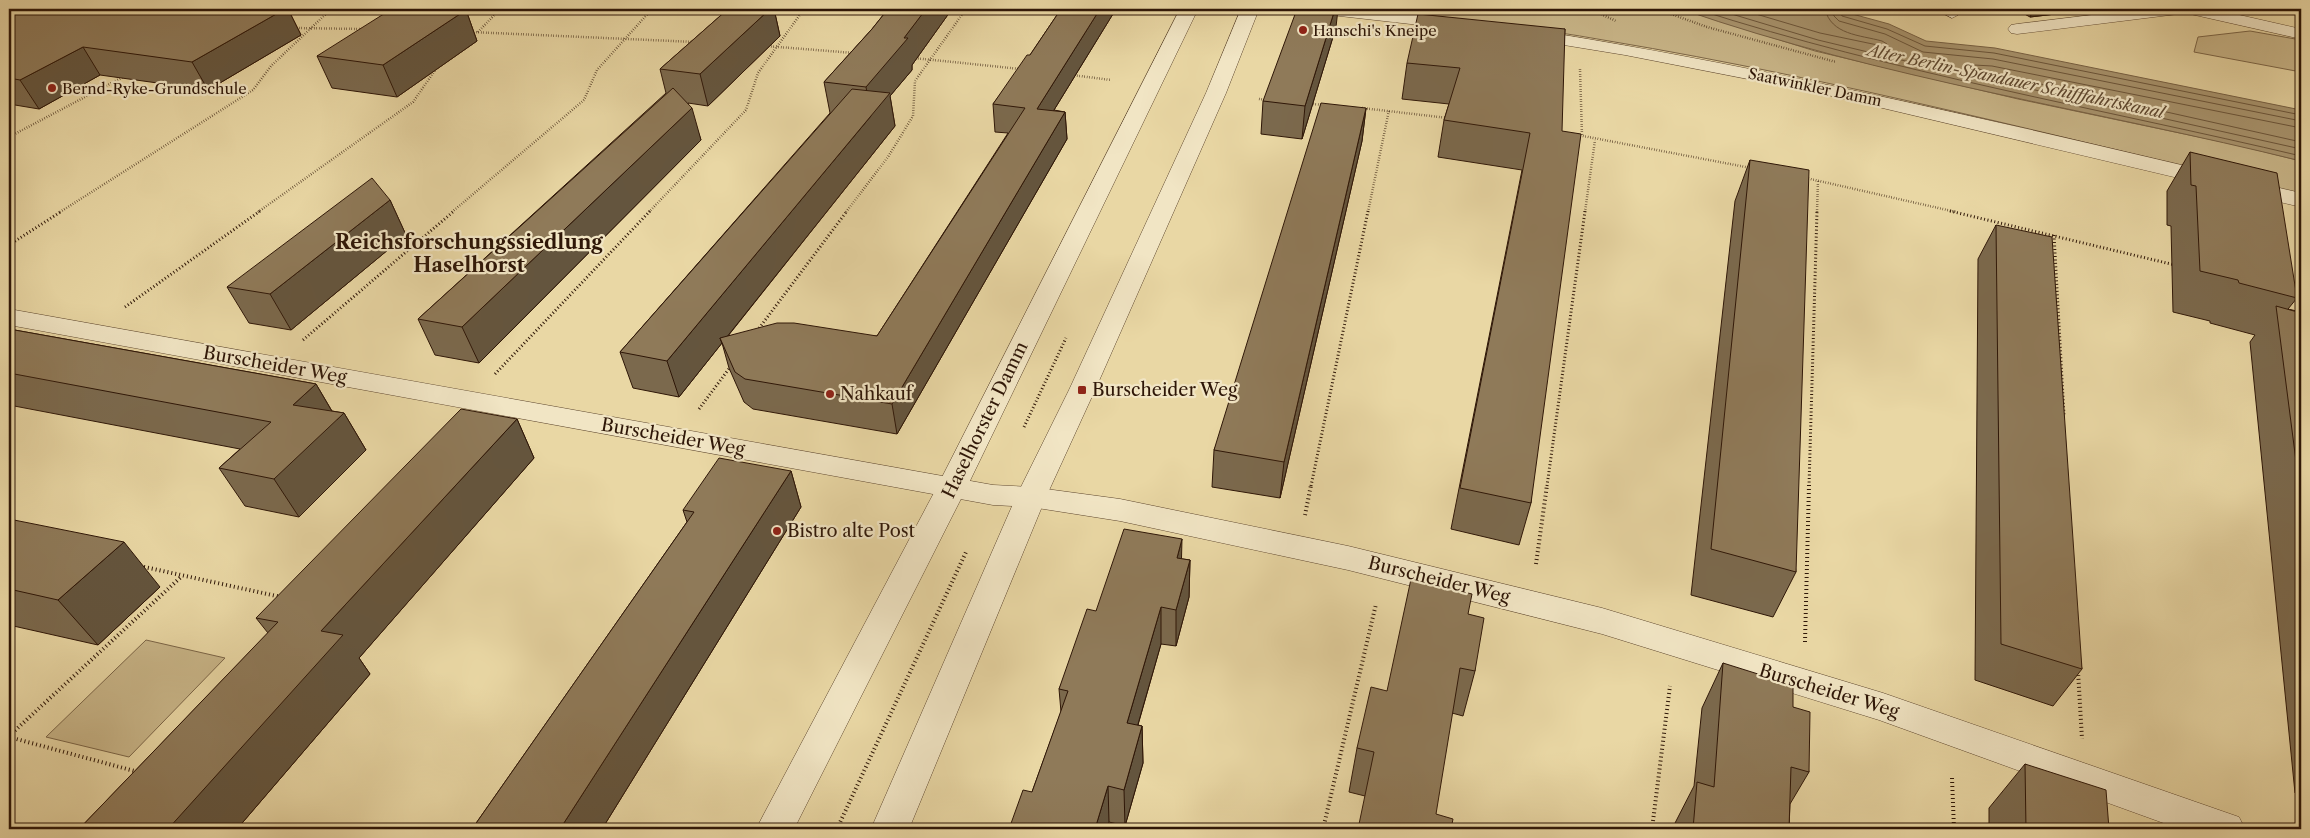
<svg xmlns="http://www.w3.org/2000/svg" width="2310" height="838" font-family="'Libre Caslon Text',serif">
<rect width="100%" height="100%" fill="#e9d7a4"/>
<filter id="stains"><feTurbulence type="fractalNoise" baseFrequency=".004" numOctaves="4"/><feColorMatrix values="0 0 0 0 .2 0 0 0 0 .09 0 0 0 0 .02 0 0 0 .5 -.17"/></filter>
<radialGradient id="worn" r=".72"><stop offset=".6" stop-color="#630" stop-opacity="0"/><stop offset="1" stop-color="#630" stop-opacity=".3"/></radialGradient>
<!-- green -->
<g fill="#c9b689" stroke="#7c6648">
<path d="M1373 9H1681L1815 51 2018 99 2237 145 2301 161V194C2071 140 1842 80 1609 41 1531 27 1452 18 1373 9Z"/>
<polygon points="2250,31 2301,40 2301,72 2194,52 2198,37"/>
<polygon points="146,640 225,658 129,757 46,737"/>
</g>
<!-- water -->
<path fill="#a9956f" stroke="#786245" d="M1681 9H1834L1889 24 1926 41 1995 48 2301 110V161C2095 110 1882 79 1681 9Z"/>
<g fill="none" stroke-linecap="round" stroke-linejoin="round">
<!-- shore -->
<g stroke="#6c563b" stroke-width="1">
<path d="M1696 9C1895 73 2098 108 2301 156"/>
<polyline points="1715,9 1818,40 1918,64 2301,149"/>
<path d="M1739 9 1820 33 1887 47V44L1882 41C1860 35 1831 35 1825 9"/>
<polyline points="1832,9 1834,16 1839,21 1885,34 1923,52 1993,59 2301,121"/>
<polyline points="1839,9 1842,16 1887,29 1925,46 1994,53 2301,115"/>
<polyline points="2301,128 1992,66 1974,65 1971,67 2014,78 2301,142"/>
</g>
<!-- service casing -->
<g stroke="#5d462e" stroke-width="1">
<polygon id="service" points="1935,9 1949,9 1958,15 1952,18"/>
</g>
<!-- minor casing -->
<g stroke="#5d462e" stroke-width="1">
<g id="minor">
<polygon points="1313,9 1367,9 1455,19 1461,20 1464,24 1461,28 1455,29 1322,14 1316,13"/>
<polygon points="2141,9 2213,9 2301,29 2301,39 2186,13 2017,34 2011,33 2008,29 2011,25 2017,24"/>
<path d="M1527 29C1788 70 2044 133 2301 193V207L1819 93 1625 55 1521 38 1518 34 1521 30Z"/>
<polygon points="9,309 993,485 1031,487 1120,499 1348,546 1602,608 1883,693 2239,817 2245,829 2180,829 1879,720 1602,634 1348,570 1120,521 1031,507 993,505 9,325"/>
</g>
</g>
<!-- tertiary casing -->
<g stroke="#5d462e" stroke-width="1">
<g id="tertiary">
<polygon points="1180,9 1198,9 967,487 794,829 756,829 937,487"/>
<polygon points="1241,9 1259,9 1226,93 1095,390 1046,497 909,829 871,829 1016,497 1069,390 1206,93"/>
</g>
</g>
<!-- path-far2 -->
<g stroke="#2e1607" stroke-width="2.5" stroke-dasharray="0.5 2" stroke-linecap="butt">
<polyline points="1590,9 1616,21"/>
<polyline points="1657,9 1707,27 1836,62"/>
<polyline points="328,12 332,9"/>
<polyline points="294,28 362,29"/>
<polyline points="471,32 695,42"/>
<polyline points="478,32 500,9"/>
<polyline points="766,46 854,53"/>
<polyline points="913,58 1021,69"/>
<polyline points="1580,69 1582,136"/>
<polyline points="1072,75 1111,80"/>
<polyline points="1259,99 1267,100"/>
<polyline points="1313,104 1323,105"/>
<polyline points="1362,108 1448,118"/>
<polyline points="1578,135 1751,168"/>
<polyline points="9,137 123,77"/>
<polyline points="1806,178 1956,212"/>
<polyline points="60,212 253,90 271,66 328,12 287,14"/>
<polyline points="258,212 413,102 436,69"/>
<polyline points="452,212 584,100 597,70 652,9"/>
<polyline points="649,212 746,110 758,73 804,9"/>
<polyline points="846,212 888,157 913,116 915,81 966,9"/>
<polyline points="1368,212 1389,110"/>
<polyline points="1585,212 1595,140"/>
<polyline points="1817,212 1818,180"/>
</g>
<!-- path-far1 -->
<g stroke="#2e1607" stroke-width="3" stroke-dasharray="1 2.5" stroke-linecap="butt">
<polyline points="1950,211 2175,265"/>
<polyline points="2054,235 2064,415"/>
<polyline points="9,245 62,211"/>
<polyline points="125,307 260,211"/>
<polyline points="757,331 847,211"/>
<polyline points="303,340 454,211"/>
<polyline points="495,374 650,211"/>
<polyline points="699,409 731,366"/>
<polyline points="1024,427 1066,338"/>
<polyline points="1311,486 1368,211"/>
<polyline points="1547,486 1585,211"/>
<polyline points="1809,486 1817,211"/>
</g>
<!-- path -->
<g stroke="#2e1607" stroke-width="4" stroke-dasharray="1 3" stroke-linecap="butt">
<polyline points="1305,515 1311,485"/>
<polyline points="1536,564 1547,485"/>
<polyline points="140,566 281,597"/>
<polyline points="1805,642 1809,485"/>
<polyline points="2078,671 2082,739"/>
<polyline points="9,736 182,576"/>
<polyline points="9,737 138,772"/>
<polyline points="1952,778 1954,829"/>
<polyline points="837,829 966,552"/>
<polyline points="1323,829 1376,604"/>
<polyline points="1652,829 1670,686"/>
</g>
<!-- service -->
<use href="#service" fill="#f1e5c4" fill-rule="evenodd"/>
<!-- minor -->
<use href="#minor" fill="#f1e5c4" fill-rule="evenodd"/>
<!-- tertiary -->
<use href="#tertiary" fill="#f1e5c4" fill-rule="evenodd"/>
</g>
<!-- wall -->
<g fill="#7b694d" stroke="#2e1607">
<polygon points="9,9 288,9 301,35 208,90 100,75 39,109 9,104"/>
<polygon points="728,9 774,9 780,36 708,106 688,103 701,140 479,363 435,355 418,319 666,93 660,69"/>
<polygon points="888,9 952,9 912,65 912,70 890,96 895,126 728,336 877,336 1008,133 995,132 993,104 1030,55 1061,9 1116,9 1054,110 1065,112 1067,139 897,434 753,409 744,402 729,368 722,343 679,397 633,388 620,352 830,113 824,82 872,29"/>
<polygon points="1989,9 2098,9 2030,17 2019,11 1997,14"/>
<polygon points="466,10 477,41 397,97 332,88 317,56"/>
<polygon points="1336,27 1302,139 1261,134 1263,101"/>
<polygon points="1565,29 1531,503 1519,545 1451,529 1522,170 1438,157 1444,120 1449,104 1402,99 1407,63"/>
<polygon points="1366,108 1362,141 1280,498 1212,487 1214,450"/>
<polygon points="2190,152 2297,298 2288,309 2301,312 2301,795 2295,793 2250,342 2255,335 2210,323 2210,321 2173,312 2171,226 2167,225 2167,191"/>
<polygon points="1750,160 1796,572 1773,617 1691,595 1735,201"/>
<polygon points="390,200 406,235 291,330 249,323 227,287"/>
<polygon points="1996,225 2082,669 2053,706 1975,680 1978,259"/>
<polygon points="9,329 316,384 332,411 344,413 366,450 299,517 245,506 219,468 240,449 9,405"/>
<polygon points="517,419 534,458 359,658 370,674 237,829 79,829 268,633 256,618"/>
<polygon points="791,471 801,507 602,829 472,829 687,522 683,510"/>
<polygon points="9,519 160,587 98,645 9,625"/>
<polygon points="1182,559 1190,560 1189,597 1176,646 1161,644 1138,725 1142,726 1143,763 1125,826 1109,822 1032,792 1061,712 1059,689 1096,611"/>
<polygon points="1468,614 1475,671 1463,716 1452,713 1365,796 1349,792 1357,748 1387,691"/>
<polygon points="1723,663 1793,707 1809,772 1790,804 1789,829 1674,829 1674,825 1694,786 1702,708"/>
<polygon points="2025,764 2109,829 1989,829 1989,808"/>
</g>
<!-- shaded-wall -->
<g fill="#64553e" stroke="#2e1607">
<polygon points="285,9 288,9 301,35 208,90 192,62"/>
<polygon points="770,9 774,9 780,36 708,106 700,74"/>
<polygon points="926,9 952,9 912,65 912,70 890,96 895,126 722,343 720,338 722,343 679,397 667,361 871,116 866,87"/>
<polygon points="1100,9 1116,9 1038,136 1037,109"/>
<polygon points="1335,9 1338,9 1336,27 1302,139 1305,106"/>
<polygon points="1999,9 2020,9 2019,11 1997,14"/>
<polygon points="2034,9 2098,9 2030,17"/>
<polygon points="466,10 477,41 397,97 383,65"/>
<polygon points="83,47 100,75 39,109 20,80"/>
<polygon points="692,108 701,140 479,363 462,327"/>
<polygon points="1366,108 1362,141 1280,498 1284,462"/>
<polygon points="1065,112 1067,139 897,434 892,404"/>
<polygon points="390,200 406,235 291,330 270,294"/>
<polygon points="316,384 337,420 344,413 366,450 299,517 274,479 293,405"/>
<polygon points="517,419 534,458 359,658 370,674 237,829 168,829 321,631"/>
<polygon points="791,471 801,507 602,829 560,829"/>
<polygon points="1182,539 1181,576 1177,558"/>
<polygon points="124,542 160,587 98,645 58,600"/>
<polygon points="1190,560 1189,597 1176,646 1176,610"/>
<polygon points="1161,607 1161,644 1128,759 1127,723"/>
<polygon points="1142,726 1143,763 1125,826 1124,790"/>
<polygon points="1108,786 1109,822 1107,829 1095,829"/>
</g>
<!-- building -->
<g fill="#8f7a59" stroke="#2e1607">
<polygon points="9,9 285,9 192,62 83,47 20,80 9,78"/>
<polygon points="397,9 454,9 466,10 383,65 317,56 390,10 395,10"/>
<polygon points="728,9 770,9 700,74 660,69"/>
<polygon points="888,9 926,9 904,38 908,38 866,87 824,82 872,29"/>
<polygon points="1061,9 1100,9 1037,109 1065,112 892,404 745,379 735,372 720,338 777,323 794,323 877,336 1025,108 993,104 1027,55 1030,55"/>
<polygon points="1297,9 1335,9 1305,106 1263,101"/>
<polygon points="1418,14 1565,29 1562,131 1581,134 1531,503 1460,488 1530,133 1444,120 1460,68 1407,63"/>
<polygon points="673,88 692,108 462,327 418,319"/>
<polygon points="852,89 890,93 667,361 620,352"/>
<polygon points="1321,103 1366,108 1284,462 1214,450"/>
<polygon points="2190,152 2277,173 2297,298 2239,283 2238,280 2200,271 2196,186 2191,185"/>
<polygon points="1750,160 1809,170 1796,572 1711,549"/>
<polygon points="372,178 390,200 270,294 227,287"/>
<polygon points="1996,225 2052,237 2082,669 2001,644"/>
<polygon points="2276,306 2301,313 2301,500"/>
<polygon points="9,329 316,384 293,405 344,413 274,479 219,468 271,422 9,373"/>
<polygon points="461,409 517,419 321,631 343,635 168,829 79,829 278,622 256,618"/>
<polygon points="719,458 791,471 560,829 472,829 694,512 683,510"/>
<polygon points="9,519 124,542 58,600 9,589"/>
<polygon points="1124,529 1182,539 1177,558 1190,560 1176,610 1161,607 1127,723 1142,726 1124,790 1108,786 1095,829 1009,829 1023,790 1032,792 1068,691 1059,689 1087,609 1096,611"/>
<polygon points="1411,579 1472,594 1468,614 1484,618 1475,671 1460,668 1436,814 1453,819 1451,829 1358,829 1374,752 1357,748 1371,687 1387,691"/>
<polygon points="1723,663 1793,685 1793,707 1810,712 1809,772 1791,767 1789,829 1693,829 1697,782 1714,787"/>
<polygon points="2025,764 2106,790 2109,829 2026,829"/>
</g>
<!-- markers -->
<g fill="#8f2418" stroke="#f1e5c4" stroke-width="2">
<circle cx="1303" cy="30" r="5"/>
<circle cx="52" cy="88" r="5"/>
<rect x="1077" y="385" width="10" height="10" rx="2.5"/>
<circle cx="830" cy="394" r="5"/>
<circle cx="777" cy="531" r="5"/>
</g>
<g text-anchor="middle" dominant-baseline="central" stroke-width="4.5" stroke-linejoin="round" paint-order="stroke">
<!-- far-poi labels -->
<g font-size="15" fill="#2e1607" stroke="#f1e5c4" text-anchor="start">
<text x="1313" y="30">Hanschi's Kneipe</text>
<text x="62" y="88">Bernd-Ryke-Grundschule</text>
</g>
<!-- far-street labels -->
<g font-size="15" fill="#2e1607" stroke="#f1e5c4">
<text transform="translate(1815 87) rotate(12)">Saatwinkler Damm</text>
</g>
<!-- far-water labels -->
<g font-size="16" font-style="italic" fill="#5f4931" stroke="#f1e5c4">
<text transform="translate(2016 81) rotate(12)">Alter Berlin-Spandauer Schifffahrtskanal</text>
</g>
<!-- street labels -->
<g font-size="18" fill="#2e1607" stroke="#f1e5c4">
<text transform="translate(275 365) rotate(10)">Burscheider Weg</text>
<text transform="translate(985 420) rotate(-64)">Haselhorster Damm</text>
<text transform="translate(673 437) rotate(10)">Burscheider Weg</text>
<text transform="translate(1439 580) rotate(14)">Burscheider Weg</text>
<text transform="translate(1829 691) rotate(17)">Burscheider Weg</text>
</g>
<!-- poi labels -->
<g font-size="18" fill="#2e1607" stroke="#f1e5c4" text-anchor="start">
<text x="1092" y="390">Burscheider Weg</text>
<text x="840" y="394">Nahkauf</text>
<text x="787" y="531">Bistro alte Post</text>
</g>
<!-- quarter labels -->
<g font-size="20" font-weight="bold" fill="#2e1607" stroke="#f1e5c4">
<text x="469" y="242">Reichsforschungssiedlung<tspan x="469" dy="23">Haselhorst</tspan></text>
</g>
</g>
<!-- margin -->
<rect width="2310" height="838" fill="none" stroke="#e9d7a4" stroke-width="30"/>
<rect x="10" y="10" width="2290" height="818" fill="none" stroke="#2e1607" stroke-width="2.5"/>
<rect x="15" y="15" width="2280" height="808" fill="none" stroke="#2e1607"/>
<rect width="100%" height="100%" filter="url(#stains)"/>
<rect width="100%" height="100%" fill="url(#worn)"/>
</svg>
